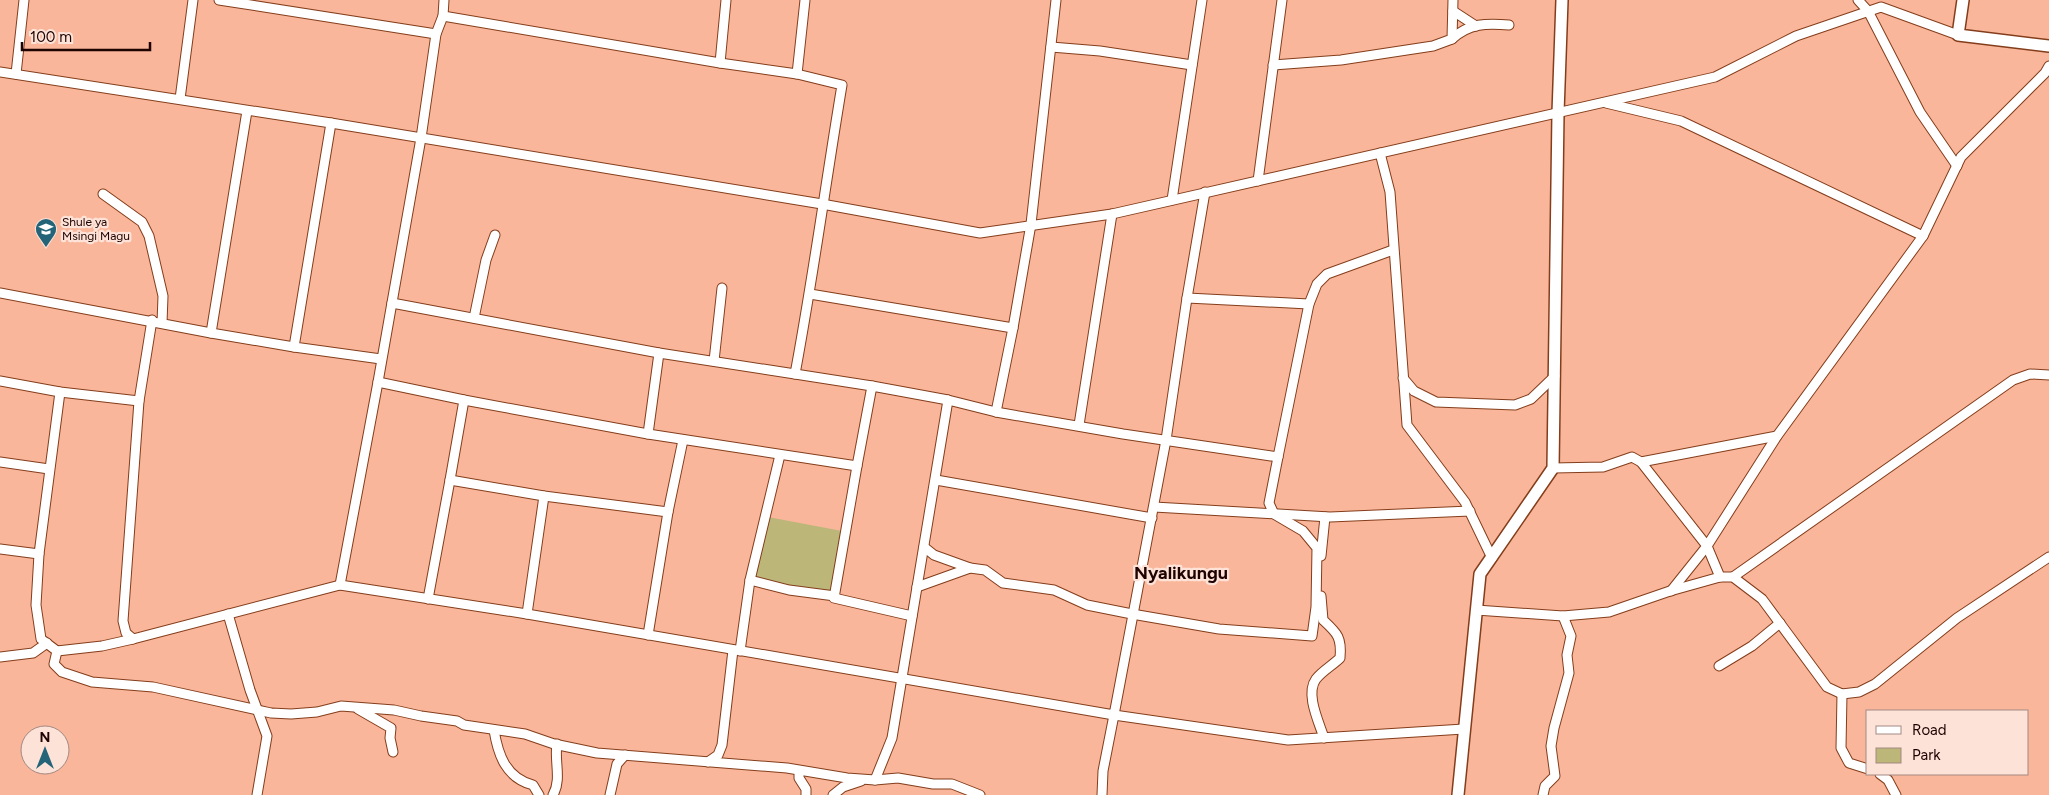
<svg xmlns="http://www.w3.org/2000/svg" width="2049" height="795" font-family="Figtree,sans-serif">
<rect width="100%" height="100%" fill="#f9b69a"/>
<!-- green -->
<polygon fill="#bcb678" points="768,517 842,531 835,596 754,579"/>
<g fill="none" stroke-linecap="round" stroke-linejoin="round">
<!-- street casing -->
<g stroke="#843d1b" stroke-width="11">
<g id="street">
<polyline points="219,0 436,34"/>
<polyline points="444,0 443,16 436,34 421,138 378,382 340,585 527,614 1114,715 1166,440 1187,298 1205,192"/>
<polyline points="1858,0 1868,11 1920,112 1957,166"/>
<polyline points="1453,11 1476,26"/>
<path d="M1452 39C1469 23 1487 23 1509 25"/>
<polyline points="1051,47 1100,51 1192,65"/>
<polyline points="720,63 726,0"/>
<polyline points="1273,65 1341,60 1433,46 1452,39 1453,0"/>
<polyline points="0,72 331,123 822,204 980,233 1112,214 1715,77 1796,36 1881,7 1958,35"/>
<polyline points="16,74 24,0"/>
<polyline points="797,74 805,0"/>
<polyline points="180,99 193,0"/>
<polyline points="1606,103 1681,121 1923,236"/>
<polyline points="247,111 211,333 294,347"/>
<polyline points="331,123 294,347 381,359"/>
<polyline points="1380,153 1390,192 1407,425 1465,502 1492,558"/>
<polyline points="1258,181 1282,0"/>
<polyline points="103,194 142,222 149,236 163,296 162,323"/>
<polyline points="1172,200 1202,0"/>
<polyline points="0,293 211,333"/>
<polyline points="810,294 1013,328"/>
<polyline points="1187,298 1309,304"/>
<path d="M392 303 659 353 795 374C813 278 826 181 842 85L797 74 720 63 443 16"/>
<polyline points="474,318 486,260 495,235"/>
<polyline points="714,361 722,288"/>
<polyline points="795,374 872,386"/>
<polyline points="1403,378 1414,391 1436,402 1515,405 1531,399 1555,376"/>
<polyline points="0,381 60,392 139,401 152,320"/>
<polyline points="378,382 464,400 648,434 659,353"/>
<polyline points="139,401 123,621 126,633 133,639 340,585"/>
<polyline points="996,412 1013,328 1031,224 1056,0"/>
<polyline points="1079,425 1112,214"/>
<polyline points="648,434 857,466 872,386 948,400"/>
<polyline points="0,462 49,469"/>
<polyline points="1641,462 1777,436"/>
<polyline points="857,466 834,598 912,616"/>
<polyline points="1553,468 1603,467 1632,457 1641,462 1707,546 1720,577"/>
<polyline points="450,480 464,400"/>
<polyline points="936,480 1152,518"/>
<polyline points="1154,507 1330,517 1470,511"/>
<polyline points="924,547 934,555 970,568"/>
<polyline points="0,549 39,554 60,392"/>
<polyline points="39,554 36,605 41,639 57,651 102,646 133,639"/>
<polyline points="1321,556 1325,517"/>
<polyline points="1733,577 2013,380 2030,374 2049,375"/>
<polyline points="750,580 789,590 835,596"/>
<polyline points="917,587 970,568 985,570 1003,583 1054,590 1087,605 1132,614 1219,629 1312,636 1316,607 1317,548 1303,531 1274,514 1269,503 1278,457"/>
<polyline points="1671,591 1707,546 1777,436 1923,236 1961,157 2045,73 2049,66"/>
<path d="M1321 596 1323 620C1337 633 1342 637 1340 658 1333 665 1322 671 1316 679 1305 694 1319 722 1324 738"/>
<polyline points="428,599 450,480 544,496 668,512"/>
<polyline points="1476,610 1563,616 1609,612 1670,591 1720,577 1733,577 1762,599 1827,687 1842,694 1859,692 1875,684 1957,618 2049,557"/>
<polyline points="228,614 250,690 267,736 257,795"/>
<polyline points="527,614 544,496"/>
<polyline points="648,635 668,512 683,440"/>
<polyline points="57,651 54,664 62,672 92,682 153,687 271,713 291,714 317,712 341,706 394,710 421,716 457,721 464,725 525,734 554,744 597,753 787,768 847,778 875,780 898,778 933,784 952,784 980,795"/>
<polyline points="740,651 750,580 780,455"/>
<polyline points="0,657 33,653 47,643"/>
<polyline points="1719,666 1752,646 1780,623"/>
<polyline points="1842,694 1841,748 1849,763 1868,769"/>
<polyline points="358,709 391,728 390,738 393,752"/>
<path d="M494 730C498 755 506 778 533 785L539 795"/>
<polyline points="708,762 718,755 722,745 733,650"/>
<polyline points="799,771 799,778 806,789 806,795"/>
<polyline points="1880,774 1888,780 1896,795"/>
<polyline points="875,780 892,738 948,400 996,412 1123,434 1278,457 1309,304 1317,284 1327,274 1393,250"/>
<path d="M553 795C562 779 554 761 557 744"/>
<polyline points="610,795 617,764 625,755"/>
<polyline points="833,795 843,787 861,781"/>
<polyline points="1102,795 1103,771 1114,715 1288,740 1464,729"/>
<polyline points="1543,795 1545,786 1555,776 1551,746 1554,728 1569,673 1567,655 1571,636 1563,616"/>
</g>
</g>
<!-- secondary casing -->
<g stroke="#843d1b" stroke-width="14">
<g id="secondary">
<polyline points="1963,0 1958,35 2049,46"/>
<polyline points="1458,795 1480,574 1553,468 1558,113 1562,0"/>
</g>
</g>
<!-- street -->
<use href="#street" stroke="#fff" stroke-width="9"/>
<!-- secondary -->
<use href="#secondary" stroke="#fff" stroke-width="11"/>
</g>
<!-- icons -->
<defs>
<g id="school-pin" transform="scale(1.125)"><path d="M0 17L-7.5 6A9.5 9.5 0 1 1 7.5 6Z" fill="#246479" stroke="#fde2d8"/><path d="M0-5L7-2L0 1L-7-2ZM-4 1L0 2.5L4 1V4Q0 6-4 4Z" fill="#fff"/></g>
</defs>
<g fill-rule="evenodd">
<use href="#school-pin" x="46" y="229"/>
</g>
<g text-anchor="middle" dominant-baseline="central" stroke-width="4.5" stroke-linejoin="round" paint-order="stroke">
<!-- poi labels -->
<g font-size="12" fill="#1e0300" stroke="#fde2d8" text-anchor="start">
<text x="62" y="222">Shule ya<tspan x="62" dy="14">Msingi Magu</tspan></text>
</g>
<!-- district labels -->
<g font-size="18" font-weight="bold" fill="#1e0300" stroke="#fde2d8">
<text x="1181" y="573">Nyalikungu</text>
</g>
</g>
<!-- legend -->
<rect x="1866" y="710" width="162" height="65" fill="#fde2d8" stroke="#a48982"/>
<rect x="1876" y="726" width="25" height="8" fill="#ffffff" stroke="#a48982"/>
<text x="1912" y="735" font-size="15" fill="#1e0300">Road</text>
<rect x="1876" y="748" width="25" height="15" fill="#bcb678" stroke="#a48982"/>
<text x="1912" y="760" font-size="15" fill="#1e0300">Park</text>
<!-- north arrow -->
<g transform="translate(45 750)"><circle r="24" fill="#fde2d8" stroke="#a48982"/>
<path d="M0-4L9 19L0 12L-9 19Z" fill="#246479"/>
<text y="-8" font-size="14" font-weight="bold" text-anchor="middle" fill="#1e0300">N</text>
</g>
<!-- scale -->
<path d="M22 42v8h128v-8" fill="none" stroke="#1e0300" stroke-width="2.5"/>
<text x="30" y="42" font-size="15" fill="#1e0300" stroke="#fde2d8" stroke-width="4" paint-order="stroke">100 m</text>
</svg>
